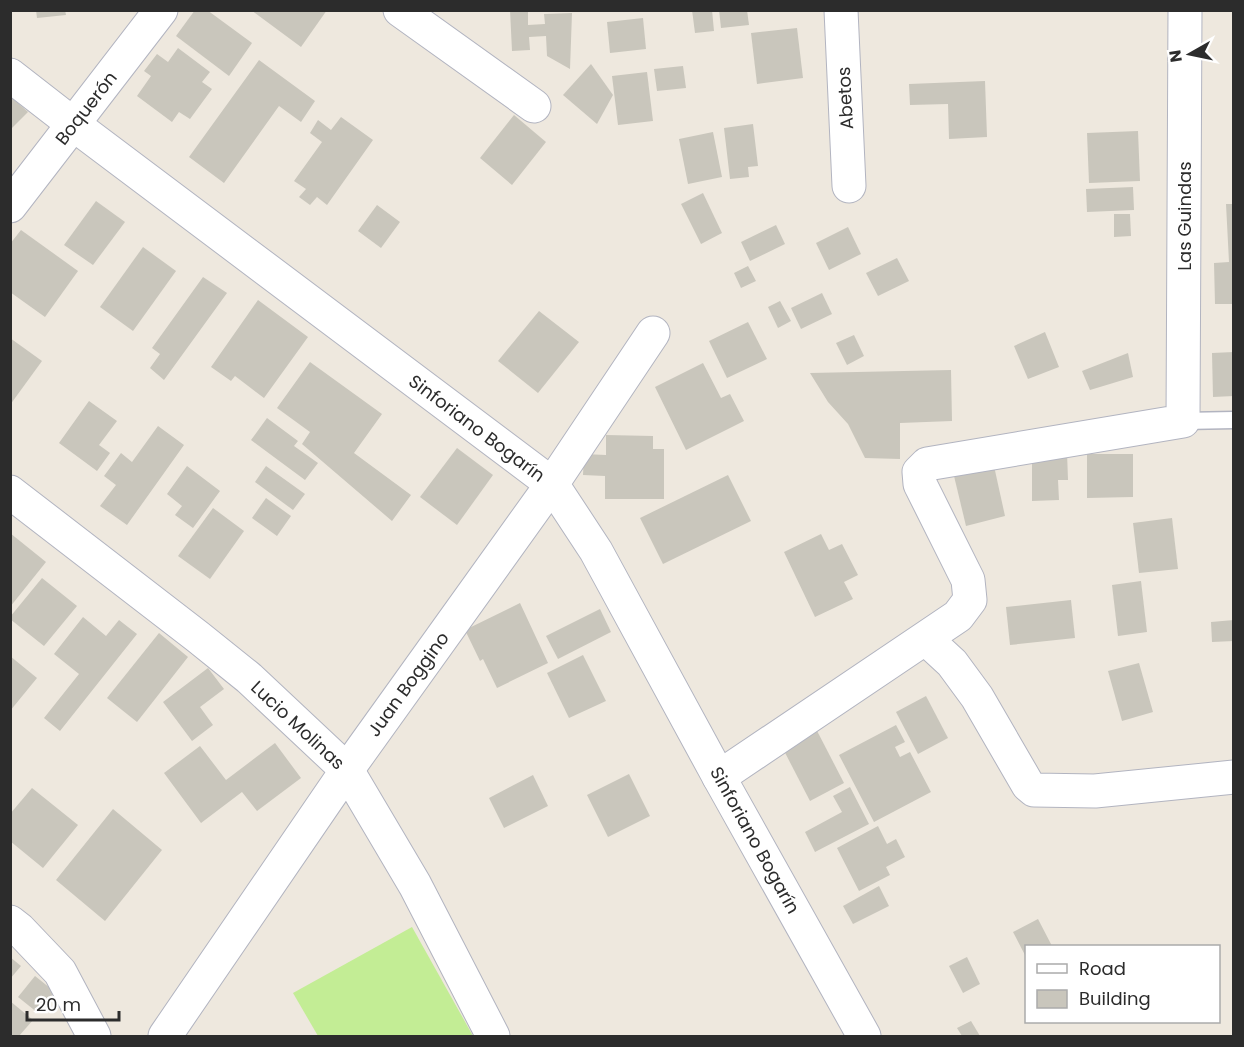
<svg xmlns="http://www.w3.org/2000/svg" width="1244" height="1047" font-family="Poppins,sans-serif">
<rect width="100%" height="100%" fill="#eee8de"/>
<!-- pitch -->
<polygon fill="#c3ed95" points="412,927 473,1036 318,1036 293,993"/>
<!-- building -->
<g fill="#c9c6bc">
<polygon points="36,10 65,10 66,15 37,18"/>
<polygon points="195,10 207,10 252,43 229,76 176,36"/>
<polygon points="251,10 327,10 301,47"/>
<polygon points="510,10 528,10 528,25 545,24 544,14 572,13 570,69 547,56 546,36 529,37 530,50 512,51"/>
<polygon points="692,10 712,10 714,31 695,33"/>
<polygon points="719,10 747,10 749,25 721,28"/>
<polygon points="643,18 646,49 610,53 607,22"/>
<polygon points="797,28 803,78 757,84 751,33"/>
<polygon points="178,48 210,72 202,82 212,89 190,119 179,112 172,122 137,96 151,76 144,71 157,54 168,62"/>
<polygon points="259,60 315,101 301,122 279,106 224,183 189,157"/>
<polygon points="591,64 613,95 597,124 563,95"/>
<polygon points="683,66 686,88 657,91 654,69"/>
<polygon points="647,72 653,121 618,125 612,76"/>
<polygon points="985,81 987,137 949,139 948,104 910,105 909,84"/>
<polygon points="10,96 28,112 10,130"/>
<polygon points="514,115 546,142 512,185 480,158"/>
<polygon points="341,117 373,140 327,205 317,197 310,205 299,197 306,189 294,181 322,142 310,133 318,120 331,130"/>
<polygon points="753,124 758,166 748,167 749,177 730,179 724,128"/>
<polygon points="1138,131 1140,181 1089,183 1087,133"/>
<polygon points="713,132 722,177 688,184 679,139"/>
<polygon points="1133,187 1134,210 1087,212 1086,189"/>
<polygon points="703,193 722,233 701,244 681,204"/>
<polygon points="96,201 125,222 93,265 64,245"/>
<polygon points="1226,204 1234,204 1234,304 1215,304 1214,263 1229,262"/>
<polygon points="377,205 400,222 381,248 358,231"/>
<polygon points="1114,214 1130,214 1131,236 1114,237"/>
<polygon points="776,225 785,244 750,261 741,242"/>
<polygon points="848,227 861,254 829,270 816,243"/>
<polygon points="21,230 78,271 45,317 10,292 10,244"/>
<polygon points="143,247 176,271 133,331 100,307"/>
<polygon points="897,258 909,281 878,296 866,273"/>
<polygon points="748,266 756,281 741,288 734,273"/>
<polygon points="203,277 227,293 164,380 150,368 160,354 152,348"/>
<polygon points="822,293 832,314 801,329 791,308"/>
<polygon points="258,300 308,337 264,398 235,376 231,381 211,367"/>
<polygon points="780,301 791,321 778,328 768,307"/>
<polygon points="539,311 579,342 538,393 498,361"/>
<polygon points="748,322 767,359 727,378 709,341"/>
<polygon points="1045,332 1059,367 1028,379 1014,346"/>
<polygon points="854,335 864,356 847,365 836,343"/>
<polygon points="10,338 42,361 10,405"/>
<polygon points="1234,352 1234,396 1213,397 1212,353"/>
<polygon points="1128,353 1133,377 1090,390 1082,371"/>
<polygon points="310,362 382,414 354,453 411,495 392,521 302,444 310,432 277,408"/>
<polygon points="703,363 721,398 730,394 744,421 686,450 655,387"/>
<polygon points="951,370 952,421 900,423 900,459 865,458 848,424 828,402 810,373"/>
<polygon points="89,401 117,421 99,445 110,453 97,471 59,443"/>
<polygon points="267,418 298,441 294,446 318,463 305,480 251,440"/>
<polygon points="158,426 184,445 127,525 100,506 116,485 104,476 121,453 132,462"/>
<polygon points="606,435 653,436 653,449 664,449 664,499 605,499 605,476 583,475 584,454 606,455"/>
<polygon points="457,448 493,475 457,525 420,497"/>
<polygon points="1067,452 1068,480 1058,480 1059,500 1032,501 1032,453"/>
<polygon points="1087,454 1133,454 1133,497 1087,498"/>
<polygon points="187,466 220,491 193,528 175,515 182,506 167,494"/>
<polygon points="266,466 305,494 293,510 255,482"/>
<polygon points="994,466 1005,516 966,526 954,476"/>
<polygon points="728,475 751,521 663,564 640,518"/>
<polygon points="266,498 291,516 277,536 252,518"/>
<polygon points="213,508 244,531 210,579 178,556"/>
<polygon points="1172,518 1178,569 1139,573 1133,523"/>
<polygon points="10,533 46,562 10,607"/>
<polygon points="821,534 829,550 842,544 858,575 844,582 853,599 815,617 784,552"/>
<polygon points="42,578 77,606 44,646 10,619 10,617"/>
<polygon points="1141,581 1147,632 1118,636 1112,585"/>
<polygon points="1071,600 1075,638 1010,645 1006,607"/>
<polygon points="520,603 548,663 497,688 483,659 480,661 465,630"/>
<polygon points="600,609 611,632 558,659 546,636"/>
<polygon points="83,617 106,636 119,620 137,634 60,731 44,718 79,674 54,654"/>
<polygon points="1234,620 1234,641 1212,642 1211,622"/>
<polygon points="159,633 188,657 137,722 107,698"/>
<polygon points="583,655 606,701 569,718 547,673"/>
<polygon points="10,656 37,678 10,711"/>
<polygon points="1139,663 1153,712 1122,721 1108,671"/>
<polygon points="208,668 224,689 200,707 213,725 192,741 163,702"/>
<polygon points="926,696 948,738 918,754 896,712"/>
<polygon points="814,725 844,783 810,801 780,743"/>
<polygon points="896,725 905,742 895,747 900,757 910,752 931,792 874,822 839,755"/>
<polygon points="275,743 301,778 257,811 242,792 201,823 164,773 200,746 226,780"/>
<polygon points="629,774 650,816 608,837 587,795"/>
<polygon points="533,775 548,806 504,828 489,798"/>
<polygon points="850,787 869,824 815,852 805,832 842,812 833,796"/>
<polygon points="32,788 78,825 43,868 10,841 10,814"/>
<polygon points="113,809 162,850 105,921 56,880"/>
<polygon points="878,826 887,844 896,839 905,857 886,867 890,875 859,891 837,848"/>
<polygon points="879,886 889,906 853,924 843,906"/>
<polygon points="1038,919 1052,946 1026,946 1026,957 1013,932"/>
<polygon points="10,957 21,966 10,979"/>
<polygon points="967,957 980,984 963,993 949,966"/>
<polygon points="35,976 55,992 38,1013 18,997"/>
<polygon points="10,1001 33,1020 19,1036 10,1036"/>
<polygon points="971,1021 980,1036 962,1036 957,1028"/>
</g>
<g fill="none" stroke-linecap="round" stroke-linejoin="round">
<!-- service casing -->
<g stroke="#b2b4c0" stroke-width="19">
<polyline id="service" points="1183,421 1234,420"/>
</g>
<!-- minor casing -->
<g stroke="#b2b4c0" stroke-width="35">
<g id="minor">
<polyline points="400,10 534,106"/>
<polyline points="841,10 849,186"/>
<polyline points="10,75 73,124 552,484 596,551 719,777 864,1036"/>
<polyline points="10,492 198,637 249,678 347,770 415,885 493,1036"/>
<polyline points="926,639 952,663 977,697 1028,785 1034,790 1095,791 1234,777"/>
<polyline points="719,777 958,616 970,600 968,580 920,484 919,472 927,464 1183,421 1185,10"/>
<polyline points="10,922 19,929 60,972 94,1036"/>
<polyline points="165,1036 347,770 552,484 653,333"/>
</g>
</g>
<!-- tertiary casing -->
<g stroke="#b2b4c0" stroke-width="35">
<polyline id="tertiary" points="10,206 161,10"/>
</g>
<!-- service -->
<use href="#service" stroke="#fff" stroke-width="16"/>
<!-- minor -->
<use href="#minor" stroke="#fff" stroke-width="33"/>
<!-- tertiary -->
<use href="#tertiary" stroke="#fff" stroke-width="33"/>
</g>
<g text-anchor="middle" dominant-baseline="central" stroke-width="5" stroke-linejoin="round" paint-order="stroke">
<!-- street labels -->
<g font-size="18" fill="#2c2c2c" stroke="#fff">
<text transform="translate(845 98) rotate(-93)">Abetos</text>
<text transform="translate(86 108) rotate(-52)">Boquerón</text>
<text transform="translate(1184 216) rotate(-90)">Las Guindas</text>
<text transform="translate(477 428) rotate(37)">Sinforiano Bogarín</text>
<text transform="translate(408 684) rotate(-54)">Juan Boggino</text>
<text transform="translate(298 725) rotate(43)">Lucio Molinas</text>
<text transform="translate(755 840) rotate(61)">Sinforiano Bogarín</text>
</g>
</g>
<!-- border -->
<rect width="1244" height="1047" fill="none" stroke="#2c2c2c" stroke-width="24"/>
<!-- legend -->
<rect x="1025" y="945" width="195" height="78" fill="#ffffff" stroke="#ababab" stroke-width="1.5"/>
<rect x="1037" y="964" width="30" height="9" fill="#ffffff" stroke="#ababab" stroke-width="1.5"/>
<text x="1079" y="975" font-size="18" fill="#2c2c2c">Road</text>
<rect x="1037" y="990" width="30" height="18" fill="#c9c6bc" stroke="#ababab" stroke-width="1.5"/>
<text x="1079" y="1005" font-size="18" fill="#2c2c2c">Building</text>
<!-- north arrow -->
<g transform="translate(1190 54) rotate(261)" stroke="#ffffff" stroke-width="4.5" paint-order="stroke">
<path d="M0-4.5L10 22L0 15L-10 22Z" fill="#2c2c2c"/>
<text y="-9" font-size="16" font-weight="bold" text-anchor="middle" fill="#2c2c2c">N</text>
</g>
<!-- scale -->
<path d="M27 1011v9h92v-9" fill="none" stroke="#2c2c2c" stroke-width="3"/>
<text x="36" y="1011" font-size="18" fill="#2c2c2c" stroke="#ffffff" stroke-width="4.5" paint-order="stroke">20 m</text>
</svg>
